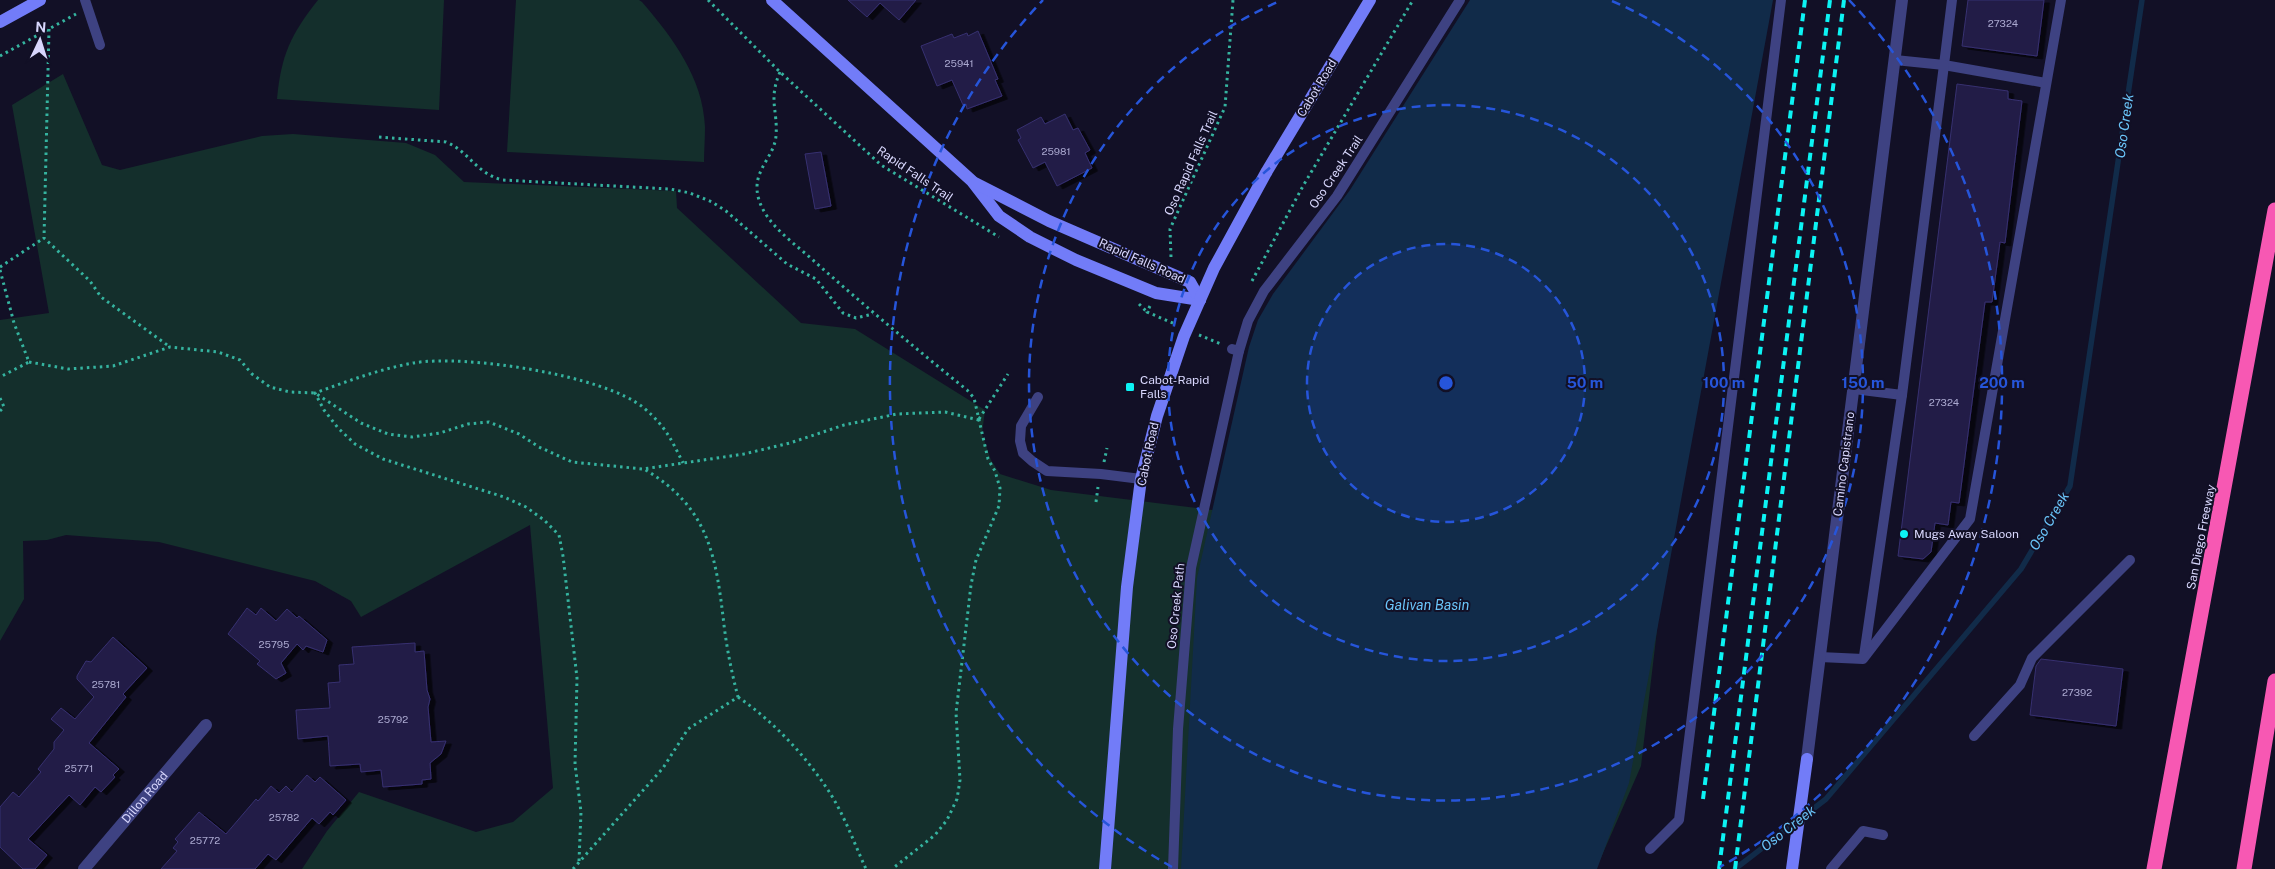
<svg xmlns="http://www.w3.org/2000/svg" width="2275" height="869" font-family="'Public Sans',sans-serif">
<defs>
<filter id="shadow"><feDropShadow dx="5.5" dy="3" stdDeviation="0" flood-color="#0009"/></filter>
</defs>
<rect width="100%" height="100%" fill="#121026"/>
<!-- green -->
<g fill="#142f2c">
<path d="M318 0H444L439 110 277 99C281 55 291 34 318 0Z"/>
<path d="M516 0H639L642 2C673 38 703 78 705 127 705 139 704 151 704 162L507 152Z"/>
<polygon points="1731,0 1641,766 1596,869 302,869 327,831 359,792 476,832 513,822 553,788 530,525 361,617 351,601 315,581 159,542 66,535 47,540 23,541 24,599 0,641 0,320 49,313 12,105 63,74 102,165 120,170 262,136 293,134 406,143 435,155 464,182 676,191 677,208 801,323 855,329 985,410 982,434 991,460 1000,474 1051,490 1245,514"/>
</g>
<!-- water -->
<polygon fill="#112b49" points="1470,0 1773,0 1629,783 1597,869 1181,869 1197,578 1249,347 1258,320 1273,294 1350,190"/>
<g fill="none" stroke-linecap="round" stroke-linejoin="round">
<!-- stream -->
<polyline stroke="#112b49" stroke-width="5.5" points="1735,869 1826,799 2021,569 2070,486 2142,0"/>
</g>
<!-- building -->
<g fill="#221d46" stroke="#373071" filter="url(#shadow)">
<polygon points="848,0 916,0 899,20 880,3 867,17"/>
<polygon points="1968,0 2044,0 2037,56 1962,46"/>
<polygon points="978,31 998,79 995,80 1002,96 967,109 966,104 963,105 952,80 937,86 921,46 952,34 954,38 967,33 968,36"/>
<polygon points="1957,84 2008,91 2008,99 2022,101 2005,243 2000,242 1992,302 1985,302 1959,503 1951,502 1948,525 1935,523 1931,552 1923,559 1898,556"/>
<polygon points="1065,114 1073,130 1078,128 1090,150 1085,153 1092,168 1057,186 1045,162 1033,168 1018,140 1021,138 1017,130 1041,117 1045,124"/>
<polygon points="821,152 831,206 815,209 805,154"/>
<polygon points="247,608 256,615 261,608 276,621 287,609 297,618 299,616 327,640 323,652 306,646 303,650 297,644 281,663 286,673 276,679 257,664 260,661 228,634"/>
<polygon points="113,637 147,668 123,694 126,697 89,743 119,769 113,775 115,777 101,792 95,787 80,805 69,795 28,839 47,855 35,869 23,869 0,847 0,807 13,792 19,797 41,772 38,769 54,749 54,742 64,730 51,719 61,708 75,719 94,697 77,679 77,676 86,661 91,662"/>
<polygon points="415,643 415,652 424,651 427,690 430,699 428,707 431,742 446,741 441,754 430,763 431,779 422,780 422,784 383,787 381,770 361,772 360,764 330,766 328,736 298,739 296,710 330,708 328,683 340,682 339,665 354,664 352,647"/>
<polygon points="2041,659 2123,669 2116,726 2030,715 2036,666"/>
<polygon points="307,775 315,782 320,777 346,800 333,815 330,812 319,824 312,818 276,860 268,854 255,869 161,869 177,851 173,848 178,842 175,839 199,812 226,834 256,799 258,801 271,786 279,793 286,786 292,792"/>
</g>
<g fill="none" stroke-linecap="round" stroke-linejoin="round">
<!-- path -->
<g stroke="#35b39f" stroke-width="3" stroke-dasharray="2.5 4" stroke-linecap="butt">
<polyline points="708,0 780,72 881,165 999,237"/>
<polyline points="49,29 44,238 90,281 101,297 170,347"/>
<polyline points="0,56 76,14"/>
<path d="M780 72C768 100 778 110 776 136 774 159 750 171 759 200 767 226 797 245 815 262 865 306 915 348 967 390L974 398 988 459 995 471 1000 488 999 506 976 560 971 585 956 713 960 780 957 799 947 820 935 835 892 869"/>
<path d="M379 137 446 142C469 151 476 174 503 180L670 189 690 193 712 202 726 211 787 264 816 279 843 313 856 318 873 314"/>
<polyline points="1171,257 1170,229 1225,107 1233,0"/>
<polyline points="0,267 44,238"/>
<polyline points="0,270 14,323 29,362 0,377"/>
<polyline points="1252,281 1303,186 1413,0"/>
<polyline points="1139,304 1147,312"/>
<polyline points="1150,306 1147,312 1175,324"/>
<polyline points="1199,335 1221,344"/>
<polyline points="29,362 68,369 113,366 170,347 218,352 240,360 252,374 270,387 290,392 315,393 361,423 388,434 412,437 440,433 468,424 489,422 519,434 539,447 572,462 643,469 744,454 790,443 844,425 897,414 945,412 979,420"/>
<polyline points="0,398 4,407 0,411"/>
<polyline points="979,419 1008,374"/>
<polyline points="1104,462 1107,448"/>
<polyline points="1096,502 1098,487"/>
<path d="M738 697C774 722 804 754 828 790 844 814 854 843 866 869"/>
<path d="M579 861 581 812 575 764 577 678 563 556 559 535 544 520 526 507 504 497 383 459 355 444 338 428 324 410 315 393C348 381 380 369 413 363 465 354 604 375 644 408 666 427 671 439 683 463"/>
<path d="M573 869 663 768 688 729 738 697C732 674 727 650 724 625 716 556 709 507 644 469"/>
</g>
<!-- lane -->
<g stroke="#3e4282" stroke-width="10">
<polyline points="85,0 100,45"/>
<polyline points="1952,0 1944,65 2046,83"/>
<polyline points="1232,349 1239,351 1248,321 1264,291 1337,196 1460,0"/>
<polyline points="1854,389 1902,395 1944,65 1895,60"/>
<polyline points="1038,397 1021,426 1020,441 1023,453 1032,461 1047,471 1101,474 1141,479"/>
<polyline points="1864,656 1902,395"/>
<polyline points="1820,657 1863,659 1970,519 2061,0"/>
<polyline points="1974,736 2020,685 2032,658 2130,560"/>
<polyline points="1650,849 1679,820 1781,0"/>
<polyline points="1173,869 1178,729 1191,568 1239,351"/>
<polyline points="1831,869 1863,831 1883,835"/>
</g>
<!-- street -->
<g stroke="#3e4282" stroke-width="12">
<polyline points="1807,759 1902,0"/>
<path id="s1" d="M84 869 206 725"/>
</g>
<!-- secondary -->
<g stroke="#727cf8" stroke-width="12">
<polyline points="772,0 972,181 999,216 1030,237 1076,260 1156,293 1200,300"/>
<polyline points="0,22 40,0"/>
<polyline points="975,183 1049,221 1190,282 1200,300"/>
<polyline points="1105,869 1127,587 1141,479 1157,416 1184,336 1214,268 1267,171 1370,0"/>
<polyline points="1792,869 1807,759"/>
</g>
<!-- highway -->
<g stroke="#f758b3" stroke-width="15">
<polyline points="2154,869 2275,210"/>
<polyline points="2244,869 2275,681"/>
</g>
<!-- rail -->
<g stroke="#0cf3f4" stroke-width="4" stroke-dasharray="8 6" stroke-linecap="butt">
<polyline points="1703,799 1805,0"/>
<polyline points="1719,869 1830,0"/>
<polyline points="1735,869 1844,0"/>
</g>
</g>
<!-- distance rings -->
<circle cx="1446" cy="383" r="139" fill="#2655da" fill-opacity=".12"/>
<g fill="none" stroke="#2655da" stroke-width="2.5" stroke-dasharray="9 6">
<circle cx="1446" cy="383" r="139"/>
<circle cx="1446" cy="383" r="278"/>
<path d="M1612 1A417 417 0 1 1 1280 1"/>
<path d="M1172 867A556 556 0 0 1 1043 0M1849 0A556 556 0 0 1 1720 867"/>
</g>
<!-- markers -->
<g fill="#0cf3f4" stroke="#121026" stroke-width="2">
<rect x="1125" y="382" width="10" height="10" rx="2.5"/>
<circle cx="1904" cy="534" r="5"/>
</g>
<g text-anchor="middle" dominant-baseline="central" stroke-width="4" stroke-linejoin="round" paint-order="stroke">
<!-- number labels -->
<g font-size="10" fill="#aaa8cf">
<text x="2003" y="23">27324</text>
<text x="959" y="63">25941</text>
<text x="1056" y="151">25981</text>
<text x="1944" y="402">27324</text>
<text x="274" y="644">25795</text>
<text x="106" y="684">25781</text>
<text x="2077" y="692">27392</text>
<text x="393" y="719">25792</text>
<text x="79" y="768">25771</text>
<text x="284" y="817">25782</text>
<text x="205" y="840">25772</text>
</g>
<!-- street labels -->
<g font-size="12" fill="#d8d7fd" stroke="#121026">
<text transform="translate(1317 88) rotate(-59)">Cabot Road</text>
<text transform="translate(1191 163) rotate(-66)">Oso Rapid Falls Trail</text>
<text transform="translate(1336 172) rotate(-56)">Oso Creek Trail</text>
<text transform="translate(915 174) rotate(34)">Rapid Falls Trail</text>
<text transform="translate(1142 261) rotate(24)">Rapid Falls Road</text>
<text transform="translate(1148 454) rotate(-78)">Cabot Road</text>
<text transform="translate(1844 464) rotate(-83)">Camino Capistrano</text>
<text transform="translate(2201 537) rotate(-79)">San Diego Freeway</text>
<text transform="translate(1176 606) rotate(-84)">Oso Creek Path</text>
<text stroke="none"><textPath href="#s1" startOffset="94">Dillon Road</textPath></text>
</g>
<!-- poi labels -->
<g font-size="12" fill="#d8d7fd" stroke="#121026" text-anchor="start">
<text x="1140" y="380">Cabot-Rapid<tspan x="1140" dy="14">Falls</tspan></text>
<text x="1914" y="534">Mugs Away Saloon</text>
</g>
<!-- water labels -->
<g font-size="14" font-style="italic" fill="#6ac4f8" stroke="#121026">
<text transform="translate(2124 126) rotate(-82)">Oso Creek</text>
<text transform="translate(2049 521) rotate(-60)">Oso Creek</text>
<text x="1427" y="605">Galivan Basin</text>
<text transform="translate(1788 828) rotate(-38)">Oso Creek</text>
</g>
</g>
<circle cx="1446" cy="383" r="8" fill="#2655da" stroke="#121026" stroke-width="2.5"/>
<g font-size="15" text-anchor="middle" font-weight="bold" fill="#2655da" stroke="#121026" stroke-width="4" stroke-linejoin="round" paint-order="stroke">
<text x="1585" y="388">50 m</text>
<text x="1724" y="388">100 m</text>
<text x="1863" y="388">150 m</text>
<text x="2002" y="388">200 m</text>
</g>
<!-- north arrow -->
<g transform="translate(40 40) rotate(4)" stroke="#121026" stroke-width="4" paint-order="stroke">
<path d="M0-4L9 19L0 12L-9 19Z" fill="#d8d7fd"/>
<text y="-8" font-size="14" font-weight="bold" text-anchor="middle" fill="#d8d7fd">N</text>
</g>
</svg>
